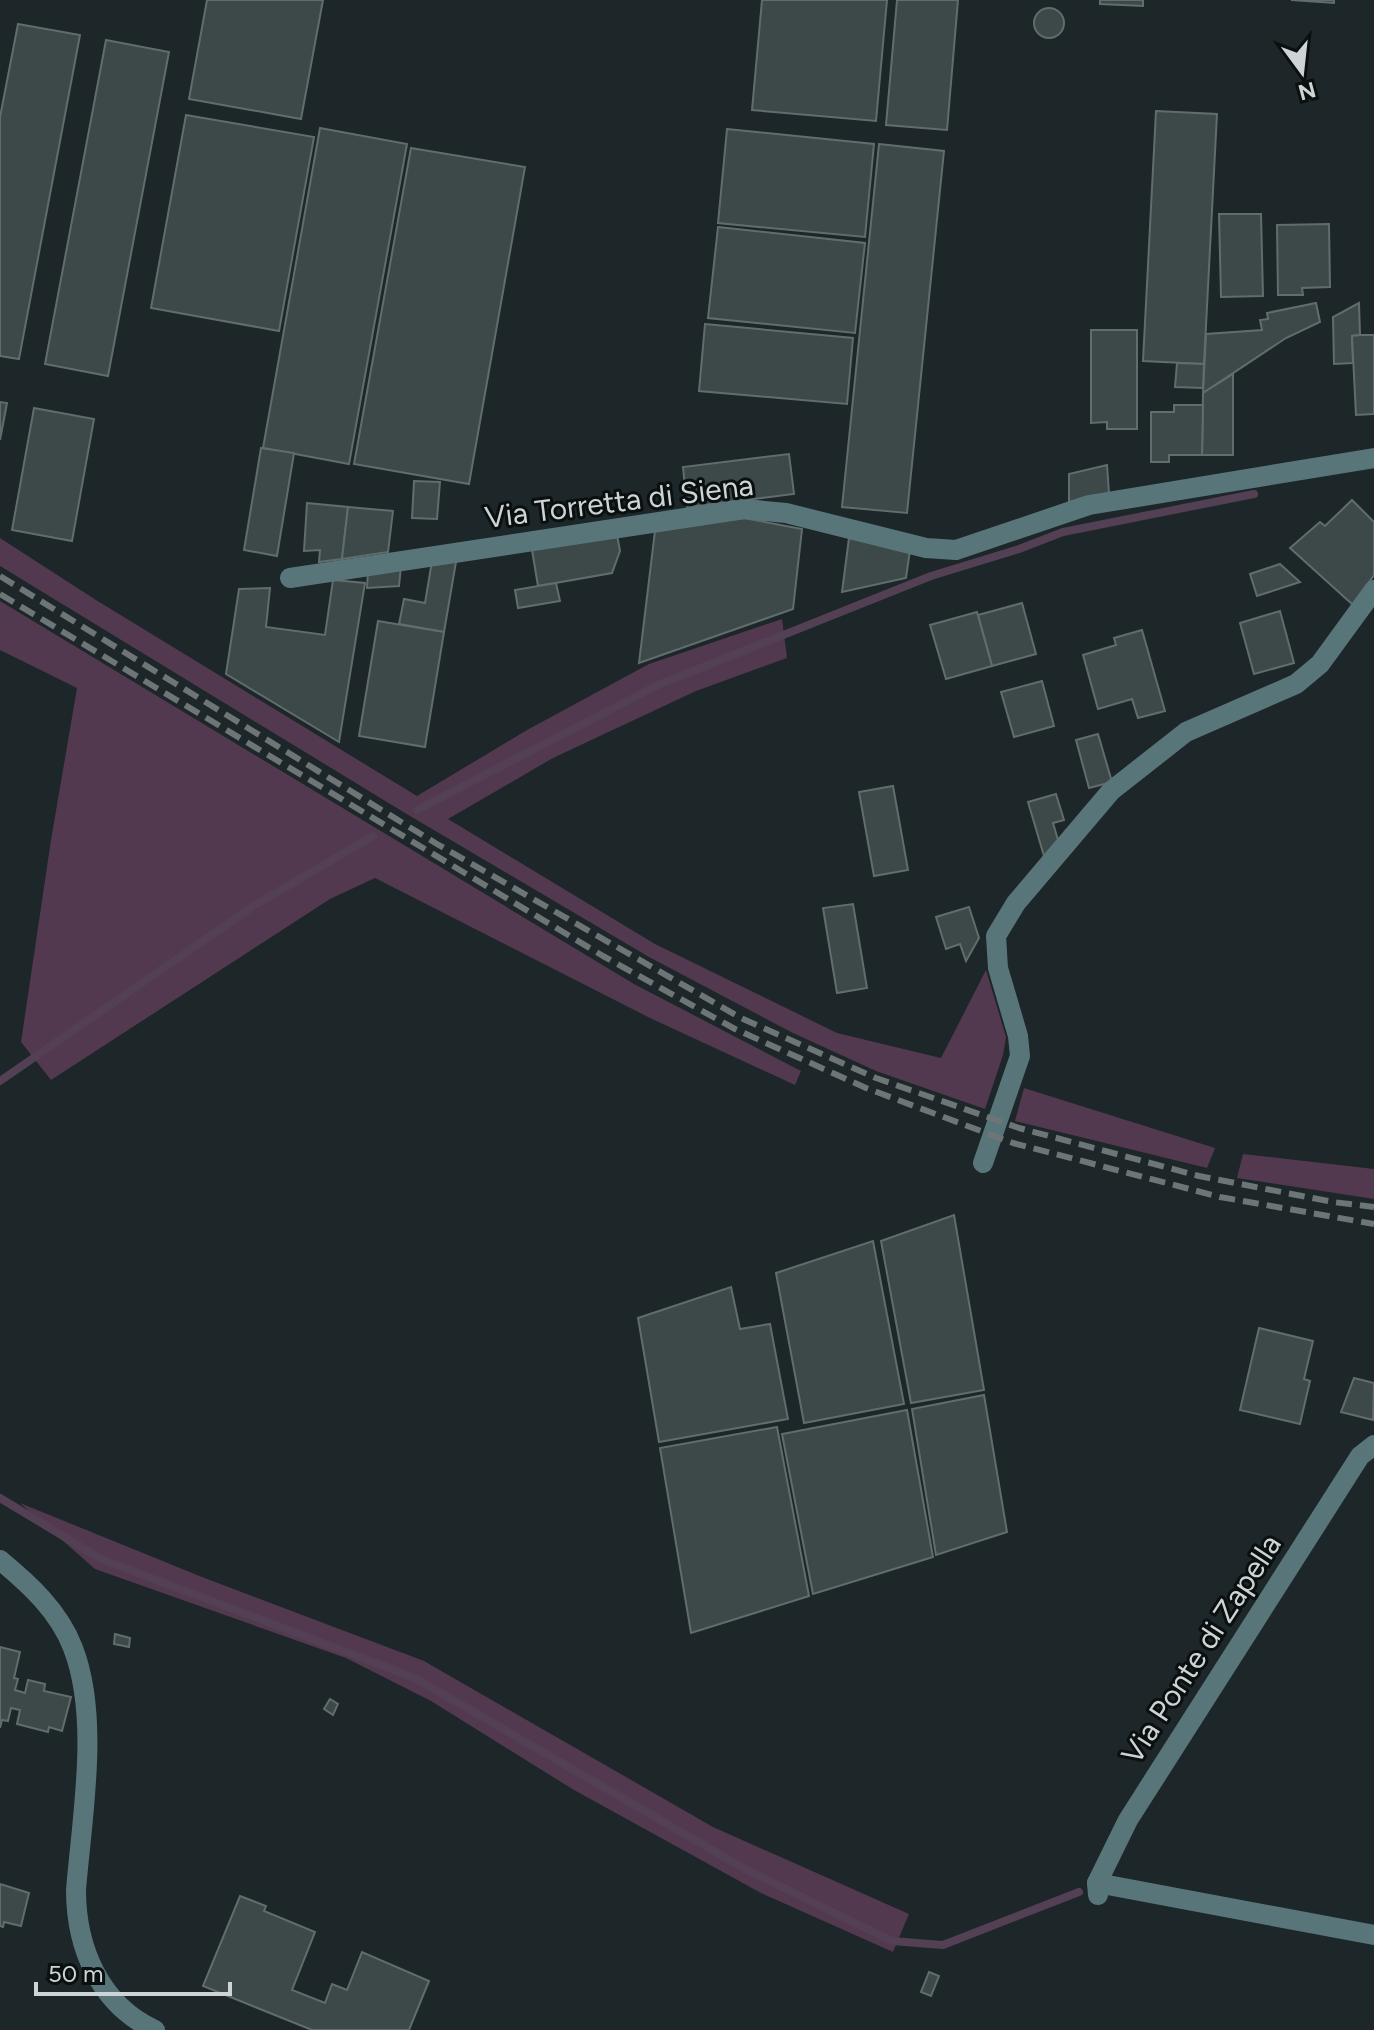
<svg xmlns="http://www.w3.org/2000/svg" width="1374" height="2030" font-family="Figtree,sans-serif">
<rect width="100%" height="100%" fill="#1d2628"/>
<!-- green -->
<g fill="#523950">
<polygon points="0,538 96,600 417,796 527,730 649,664 782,619 787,658 696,691 553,758 448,819 655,944 837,1033 941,1058 986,970 1006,1037 1003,1055 985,1109 876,1071 793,1033 649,957 405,813 0,566"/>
<polygon points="0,601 634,984 801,1071 795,1085 650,1018 375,878 330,899 51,1080 21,1042 51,840 77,688 0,650"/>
<polygon points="1024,1088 1215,1148 1207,1168 1015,1121"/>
<polygon points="1243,1154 1374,1169 1374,1199 1237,1178"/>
<polygon points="20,1503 202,1577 424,1661 713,1827 909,1914 893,1952 761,1893 574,1790 431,1701 346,1658 95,1569"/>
</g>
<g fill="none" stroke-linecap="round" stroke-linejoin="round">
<!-- stream -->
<g stroke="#544055" stroke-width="8">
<polyline points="417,810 658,685 931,576 1019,549 1063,532 1254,494"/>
<polyline points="0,1081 255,905 373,836"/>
<polyline points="0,1498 101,1559 415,1678 745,1869 892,1941 943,1945 1079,1892"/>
</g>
</g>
<!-- building -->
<g fill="#3d4849" stroke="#616c6d" stroke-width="2">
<polygon points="207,0 323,0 301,119 189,99"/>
<polygon points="762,0 887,0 876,121 752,110"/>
<polygon points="897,0 958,0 947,130 886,125"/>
<polygon points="1100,0 1143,0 1143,6 1100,4"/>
<polygon points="1291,0 1334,0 1334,3"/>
<circle cx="1049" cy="23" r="15"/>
<polygon points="18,24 80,35 19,359 0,356 0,117"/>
<polygon points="106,40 169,52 108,376 45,364"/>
<polygon points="1156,111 1217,114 1204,364 1143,361"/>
<polygon points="186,115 314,137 279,331 151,308"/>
<polygon points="320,128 407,144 349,464 263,448"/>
<polygon points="727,129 874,144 865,237 718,223"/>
<polygon points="879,144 944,151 907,513 842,507"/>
<polygon points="411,148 525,167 469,484 354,464"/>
<polygon points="1219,214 1261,214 1263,296 1221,297"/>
<polygon points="1329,224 1330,287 1302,288 1303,295 1278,295 1277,225"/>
<polygon points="718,227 865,243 855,333 708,318"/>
<polygon points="1316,303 1320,322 1286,338 1203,393 1206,334 1262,330 1260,320 1268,319 1267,313"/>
<polygon points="1359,303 1360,335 1352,336 1353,363 1334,364 1333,317"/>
<polygon points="705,324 853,338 847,404 699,391"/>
<polygon points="1091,330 1137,330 1137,429 1107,429 1107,422 1091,423"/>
<polygon points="1360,335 1374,335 1374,414 1356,415 1352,336"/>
<polygon points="1177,363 1204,364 1203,388 1175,387"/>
<polygon points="1233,374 1233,455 1202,455 1203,393"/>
<polygon points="0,402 7,403 0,440"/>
<polygon points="1174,405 1203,405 1202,455 1169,455 1169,462 1151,462 1151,412 1174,412"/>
<polygon points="34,408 94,419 72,541 12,530"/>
<polygon points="261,448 294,453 277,556 244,550"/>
<polygon points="789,454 794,494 687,507 683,467"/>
<polygon points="1107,465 1109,493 1069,502 1069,474"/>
<polygon points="414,481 440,482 437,519 412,518"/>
<polygon points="1352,500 1374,522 1374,575 1353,605 1290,548 1320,522 1325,526"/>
<polygon points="307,503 348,507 342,559 319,562 320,550 304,551"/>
<polygon points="348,507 393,511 388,552 342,559"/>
<polygon points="744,518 802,529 793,609 639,663 655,531"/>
<polygon points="617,535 620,551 612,573 538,586 532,550"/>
<polygon points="849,538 910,550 906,578 842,592"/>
<polygon points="457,556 444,632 399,624 404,599 425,603 432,561"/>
<polygon points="1280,564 1300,582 1257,596 1250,574"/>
<polygon points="401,566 399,586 367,588 368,570"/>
<polygon points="333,580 365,583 339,742 226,674 239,589 270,588 266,627 325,635"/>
<polygon points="556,583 560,601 518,608 515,590"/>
<polygon points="1022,603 1036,654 992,666 978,615"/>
<polygon points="1280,611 1294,663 1254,674 1240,623"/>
<polygon points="977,612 992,666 946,679 930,625"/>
<polygon points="378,621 444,632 425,747 359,736"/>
<polygon points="1142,630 1165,711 1138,718 1132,699 1098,709 1083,655 1116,645 1114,638"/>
<polygon points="1042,681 1054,726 1014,737 1001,692"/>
<polygon points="1098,734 1112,782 1089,788 1076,740"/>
<polygon points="893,786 908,870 874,876 859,792"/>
<polygon points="1056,794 1064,820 1053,823 1058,840 1044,856 1028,802"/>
<polygon points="853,904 867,988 837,993 823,908"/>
<polygon points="969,907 979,938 966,961 960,944 946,949 936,917"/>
<polygon points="954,1215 984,1390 911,1403 881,1241"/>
<polygon points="873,1241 904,1404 804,1423 776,1273"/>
<polygon points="731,1287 740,1329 770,1324 788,1419 659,1442 638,1318"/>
<polygon points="1259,1328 1313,1341 1304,1379 1310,1381 1300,1424 1240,1410"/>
<polygon points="1354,1378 1374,1383 1373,1420 1341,1412"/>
<polygon points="984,1395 1007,1532 936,1555 912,1409"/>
<polygon points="907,1410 933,1557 813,1594 782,1434"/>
<polygon points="777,1427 809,1596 691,1633 660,1448"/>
<polygon points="115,1634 130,1638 129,1647 114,1644"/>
<polygon points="0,1647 20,1652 14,1678 18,1679 15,1690 25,1693 28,1680 45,1684 44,1691 71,1697 62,1731 49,1727 48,1732 17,1724 20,1710 11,1708 8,1721 2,1720 0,1728"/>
<polygon points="330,1699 338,1704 333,1715 324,1709"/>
<polygon points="0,1884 29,1893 21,1926 4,1922 3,1927 0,1926"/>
<polygon points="240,1896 266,1906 264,1911 315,1932 292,1990 325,2003 332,1984 347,1990 362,1952 429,1981 409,2030 312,2030 203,1986"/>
<polygon points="929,1972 939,1976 931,1996 921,1992"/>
</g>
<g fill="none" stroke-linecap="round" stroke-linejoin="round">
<!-- minor -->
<g stroke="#58767a" stroke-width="20">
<polyline points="290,578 744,509 786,513 926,548 956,550 1089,505 1374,458"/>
<polyline points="983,1163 1020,1056 1018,1036 998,968 996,936 1016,903 1111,791 1186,732 1296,684 1320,664 1374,590"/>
<path d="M0 1560C29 1584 59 1611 73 1648 100 1718 82 1816 76 1890 76 1948 100 2005 155 2030"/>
<polyline points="1097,1883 1374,1935"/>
<polyline points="1098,1895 1097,1883 1128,1820 1360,1456 1374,1445"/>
</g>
<!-- rail -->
<g stroke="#6d7576" stroke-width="6" stroke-dasharray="16 8" stroke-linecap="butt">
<polyline points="0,576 437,844 741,1018 876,1078 1019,1128 1199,1176 1333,1202 1374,1207"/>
<polyline points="0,594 603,956 735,1029 866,1088 1013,1143 1220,1197 1374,1224"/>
</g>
</g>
<g text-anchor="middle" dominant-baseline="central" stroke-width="6" stroke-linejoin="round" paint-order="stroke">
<!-- street labels -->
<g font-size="30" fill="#ced4d5" stroke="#0a0f0f">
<text transform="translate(619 501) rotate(-7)">Via Torretta di Siena</text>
<text transform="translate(1201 1649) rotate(-57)">Via Ponte di Zapella</text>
</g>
</g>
<!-- north arrow -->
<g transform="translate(1302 72) rotate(165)" stroke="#0a0f0f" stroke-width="6" paint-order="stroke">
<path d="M0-6L14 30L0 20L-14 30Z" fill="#ced4d5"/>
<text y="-12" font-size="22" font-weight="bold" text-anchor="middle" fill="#ced4d5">N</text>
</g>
<!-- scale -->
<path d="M36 1982v12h194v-12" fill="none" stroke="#ced4d5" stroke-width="4"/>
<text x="48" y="1982" font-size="24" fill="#ced4d5" stroke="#0a0f0f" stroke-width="6" paint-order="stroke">50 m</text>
</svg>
